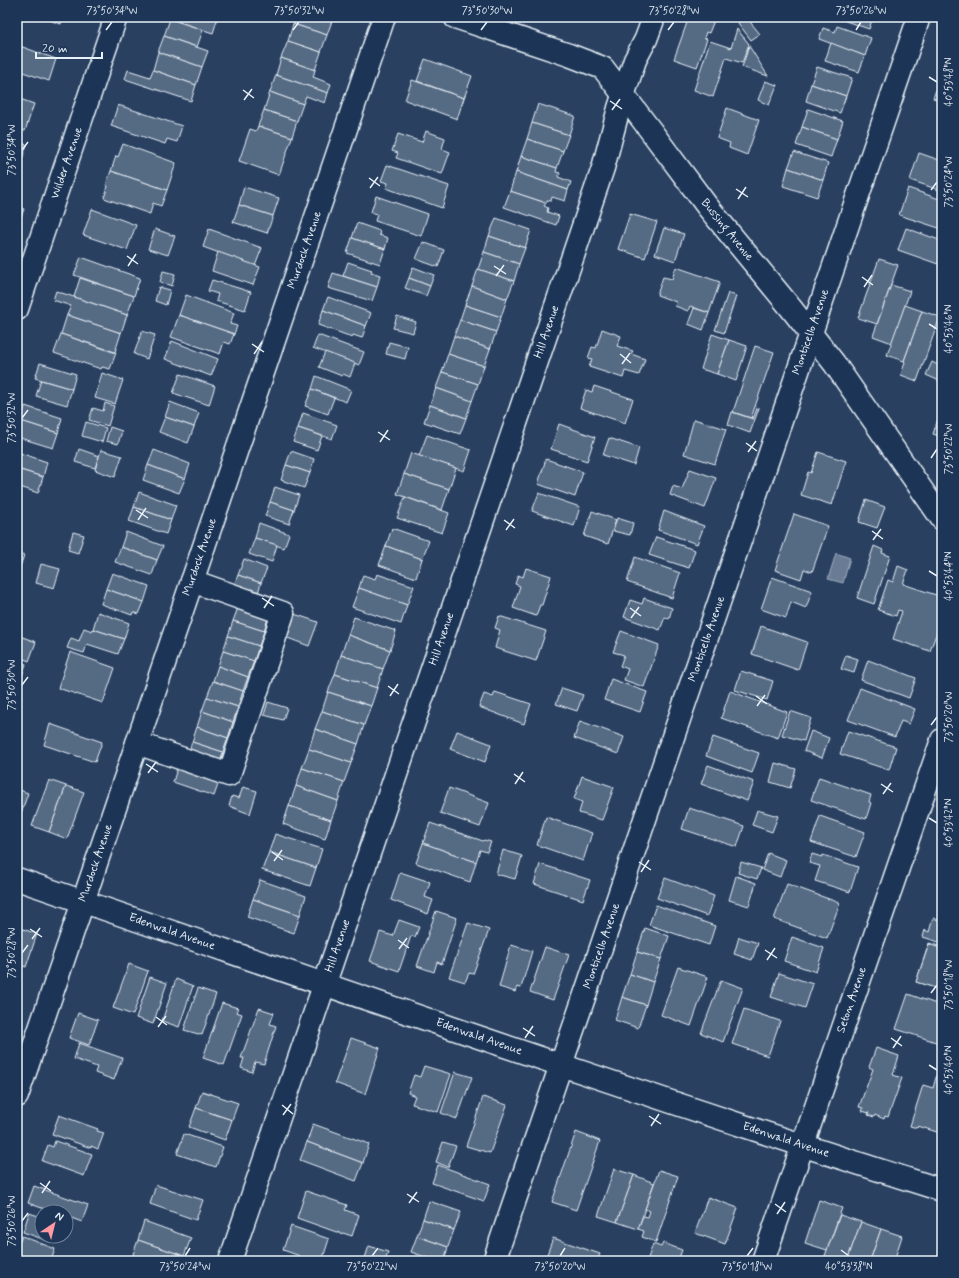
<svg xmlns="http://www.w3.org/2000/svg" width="959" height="1278" font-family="Mynerve,sans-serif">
<rect width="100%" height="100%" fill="#294061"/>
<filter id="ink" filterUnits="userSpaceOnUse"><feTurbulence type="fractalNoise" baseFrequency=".025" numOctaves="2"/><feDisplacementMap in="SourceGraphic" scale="8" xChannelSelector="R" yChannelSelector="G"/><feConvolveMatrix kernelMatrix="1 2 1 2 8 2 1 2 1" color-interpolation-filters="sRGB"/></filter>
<g filter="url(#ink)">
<!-- water -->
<polygon fill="#6b7c95" stroke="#9dabbd" points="836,553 850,558 843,583 828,579"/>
<!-- building -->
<g fill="#556a83" stroke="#e8f1f8">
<polygon points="40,17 63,17 61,24"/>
<polygon points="171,17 218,17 213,33 170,19"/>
<polygon points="296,17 330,17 333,18 327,35 293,24"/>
<polygon points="689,17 715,18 709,33 706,32 704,38 707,39 697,67 674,59"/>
<polygon points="746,17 760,34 751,40 738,23"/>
<polygon points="834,17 873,17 869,29"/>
<polygon points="170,19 203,30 197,47 164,36"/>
<polygon points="293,24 327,35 321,52 288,41"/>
<polygon points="837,26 871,38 865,56 819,39 823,28 835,32"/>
<polygon points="737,29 749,44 742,63 726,58 713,97 694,90 710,41 731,48"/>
<polygon points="164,36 208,51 202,67 158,52"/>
<polygon points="288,41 321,52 315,70 281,58"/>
<polygon points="831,43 865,56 859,72 825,61"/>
<polygon points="17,45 56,59 49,81 17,70"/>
<polygon points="749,46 768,76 742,67"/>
<polygon points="158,52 202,67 196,85 153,70"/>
<polygon points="281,58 315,70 313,77 331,84 328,93 276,75"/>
<polygon points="425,59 472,76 464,98 417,81"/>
<polygon points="817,67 852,78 846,96 811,84"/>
<polygon points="128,70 150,77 153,70 196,85 191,101 125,79"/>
<polygon points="276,75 328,93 325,103 306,96 303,104 270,92"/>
<polygon points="940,79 942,80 942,102 933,98"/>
<polygon points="412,80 464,98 457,119 405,100"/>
<polygon points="765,81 777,85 769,105 758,100"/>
<polygon points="811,84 846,96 840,113 806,101"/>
<polygon points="270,92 303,104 297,121 264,110"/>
<polygon points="17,98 34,104 25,131 17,128"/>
<polygon points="538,104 575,116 569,135 532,123"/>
<polygon points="118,105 182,126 177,142 167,139 165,144 111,126"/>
<polygon points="727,108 759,120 747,155 729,148 730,143 717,138"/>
<polygon points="808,109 843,121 837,139 802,127"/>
<polygon points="264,110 297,121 292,137 258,126"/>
<polygon points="532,123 569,135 563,151 527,139"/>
<polygon points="258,126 292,137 279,175 239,161 250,129 256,131"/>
<polygon points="802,127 837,139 831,157 796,145"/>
<polygon points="426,131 445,138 442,149 450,152 442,174 396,158 398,153 392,151 398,134 422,142"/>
<polygon points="527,139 563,151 557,168 521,156"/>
<polygon points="17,141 27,145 17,174"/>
<polygon points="123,144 176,163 167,190 111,171 116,156 118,157"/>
<polygon points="794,152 828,163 823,180 788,168"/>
<polygon points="919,153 942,161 942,191 910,180"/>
<polygon points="521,156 557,168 556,172 560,173 558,177 571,182 568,190 516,172"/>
<polygon points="387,165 449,186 442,208 386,188 388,183 381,181"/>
<polygon points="788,168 823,180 817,197 783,186"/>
<polygon points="111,171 167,190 161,206 153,203 150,214 104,198 108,186 106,185"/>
<polygon points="516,172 568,190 565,201 552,197 551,201 547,200 546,203 510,191"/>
<polygon points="244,187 279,198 273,216 239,205"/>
<polygon points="908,188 942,200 942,229 899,215"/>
<polygon points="510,191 546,203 544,206 548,208 547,212 559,216 556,225 504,207"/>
<polygon points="376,196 428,214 421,236 375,221 377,214 371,212"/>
<polygon points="239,205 273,216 267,233 233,222"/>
<polygon points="17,207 24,209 19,223 17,222"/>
<polygon points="92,209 136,225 127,250 83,235"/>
<polygon points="630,214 657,222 645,258 618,249"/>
<polygon points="496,218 531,230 525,248 489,236"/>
<polygon points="357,223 380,231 379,235 388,238 385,249 352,238"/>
<polygon points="664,228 684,234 675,261 655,254"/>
<polygon points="906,228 942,241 942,252 938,264 898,250"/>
<polygon points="155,229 175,236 168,255 148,249"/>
<polygon points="209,229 262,248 255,266 203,247"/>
<polygon points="489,236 525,248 519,264 484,252"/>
<polygon points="352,238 385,249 380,264 347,253"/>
<polygon points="423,242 444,250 438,267 416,259"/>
<polygon points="218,252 260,267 253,285 212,271"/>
<polygon points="484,252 519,264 514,281 478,269"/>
<polygon points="81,257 140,278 134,296 74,275"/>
<polygon points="879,259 898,265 877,324 858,318"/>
<polygon points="348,262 372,270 371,272 380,275 377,287 343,276"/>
<polygon points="413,267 434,275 430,286 409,278"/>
<polygon points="676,267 720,282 709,313 690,306 688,311 675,306 676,302 657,295 663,277 672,279"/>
<polygon points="478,269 514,281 507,299 472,286"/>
<polygon points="163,271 175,274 172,286 160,282"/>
<polygon points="333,273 377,287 372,301 328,288"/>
<polygon points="80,278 134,296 127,315 74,297"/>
<polygon points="409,278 430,286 426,296 405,288"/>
<polygon points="212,280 251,292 245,310 216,301 218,294 208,291"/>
<polygon points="891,285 910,291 892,343 873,336"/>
<polygon points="472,286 507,299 501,317 465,305"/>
<polygon points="159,287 170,290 166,305 155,301"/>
<polygon points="56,291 127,315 121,333 67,315 71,306 53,300"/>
<polygon points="728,293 736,296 724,333 715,330"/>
<polygon points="186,295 234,313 230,324 237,326 234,334 179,315"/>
<polygon points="328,297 371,313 366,326 323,310"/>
<polygon points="465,305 501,317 496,332 460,320"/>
<polygon points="905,305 922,311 904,361 887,355"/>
<polygon points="694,308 709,313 703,330 688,324"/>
<polygon points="323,310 366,326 362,338 353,335 352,337 318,325"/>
<polygon points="922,311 940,317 917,381 901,375 905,362 904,361"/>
<polygon points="67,315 121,333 115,352 61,334"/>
<polygon points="179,315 234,334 230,344 224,342 220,354 171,337"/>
<polygon points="397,316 416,322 413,333 393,328"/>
<polygon points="460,320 496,332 490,349 454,336"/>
<polygon points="602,329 621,336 617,346 633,351 631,354 645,359 639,375 625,371 623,378 589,367 592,359 588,358 592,347 596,348"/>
<polygon points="142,331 155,335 147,359 134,354"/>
<polygon points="61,334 116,353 110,369 102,367 101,369 54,353"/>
<polygon points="712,334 729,340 717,374 701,369"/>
<polygon points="318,335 364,352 359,365 313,348"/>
<polygon points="454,336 490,349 484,366 448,354"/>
<polygon points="729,340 747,346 736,381 717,374"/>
<polygon points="172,341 218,359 211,376 165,359"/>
<polygon points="389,342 408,347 405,359 386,354"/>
<polygon points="755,346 774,352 751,418 733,412"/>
<polygon points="325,352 355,363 350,377 343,374 342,376 319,367"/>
<polygon points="448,354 484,366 478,384 442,372"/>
<polygon points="932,362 942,367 942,382 926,375"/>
<polygon points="40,363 76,374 72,389 35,378"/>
<polygon points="442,372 478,384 472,401 436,388"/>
<polygon points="102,373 123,380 115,404 95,398"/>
<polygon points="180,374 215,386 209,405 173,393"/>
<polygon points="316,376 351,390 346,402 312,389"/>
<polygon points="41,380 72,389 67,405 36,396"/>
<polygon points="594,386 633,399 625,423 580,408 586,390 592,392"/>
<polygon points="436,388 472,401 466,418 430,405"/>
<polygon points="312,389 334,398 328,414 305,406"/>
<polygon points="170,402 199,413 194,427 165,417"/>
<polygon points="105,403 114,406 108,426 89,420 93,408 103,411"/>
<polygon points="430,405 466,418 460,434 424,422"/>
<polygon points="25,406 62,418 58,433 21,421"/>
<polygon points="942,407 942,437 933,434"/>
<polygon points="757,408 759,408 750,433 728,425 732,412 753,419"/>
<polygon points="303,413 337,425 332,439 298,428"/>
<polygon points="165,417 194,427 188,443 159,432"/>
<polygon points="694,419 726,429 715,464 684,454"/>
<polygon points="21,421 58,433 53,448 17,437 17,432"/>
<polygon points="86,422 106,428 102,442 82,436"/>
<polygon points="559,424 595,437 587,461 551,449"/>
<polygon points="110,427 122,431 118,444 106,441"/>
<polygon points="298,428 322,436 317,450 293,442"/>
<polygon points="427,435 471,450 464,471 419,456"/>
<polygon points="609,438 639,448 634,465 603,455"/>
<polygon points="79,449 99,456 95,468 75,462"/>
<polygon points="101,450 122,456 115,477 95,470"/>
<polygon points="154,450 190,464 185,479 148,465"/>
<polygon points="291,451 314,459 310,473 286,465"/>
<polygon points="17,452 47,462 43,477 17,469"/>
<polygon points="818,452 846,461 832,505 801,495 808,472 811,473"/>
<polygon points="411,453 456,468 449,489 404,474"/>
<polygon points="546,459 583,472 575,497 538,484"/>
<polygon points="148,465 185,479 179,493 143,480"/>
<polygon points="286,465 310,473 304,488 281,480"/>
<polygon points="17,469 43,477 38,493 17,486"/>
<polygon points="690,469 716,478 705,508 670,495 673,486 682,489"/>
<polygon points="404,474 449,489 442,510 397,494"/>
<polygon points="275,487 299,495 294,510 270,502"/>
<polygon points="139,492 176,505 171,520 134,507"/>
<polygon points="539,493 580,507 574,526 532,511"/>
<polygon points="405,497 449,513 442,533 397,518"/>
<polygon points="866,500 885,507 877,528 859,522"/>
<polygon points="270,502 294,510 289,524 265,516"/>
<polygon points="134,507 171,520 166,534 129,521"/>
<polygon points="592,511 616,520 608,544 584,536"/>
<polygon points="664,511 704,526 697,544 658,530"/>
<polygon points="794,514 828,526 812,572 804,569 801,579 775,570"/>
<polygon points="617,518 633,523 630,535 613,531"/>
<polygon points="259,523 289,534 284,548 255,538"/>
<polygon points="392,528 429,541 422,559 386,546"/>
<polygon points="73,532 84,535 78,553 68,550"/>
<polygon points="126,532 163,546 157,560 121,547"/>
<polygon points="656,537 695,550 689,568 649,555"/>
<polygon points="255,538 277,545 272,562 249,554"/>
<polygon points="386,546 422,559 416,578 379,565"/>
<polygon points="874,546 883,550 882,553 890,556 874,604 857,598"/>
<polygon points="121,547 157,560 152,575 115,562"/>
<polygon points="17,553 24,555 19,570 17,570"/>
<polygon points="635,557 680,573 672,598 627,582"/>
<polygon points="244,559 267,568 261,583 238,575"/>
<polygon points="41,564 60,569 54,588 36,583"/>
<polygon points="898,566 908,570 903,584 942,597 942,625 940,630 938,629 930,651 893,639 902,611 898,610 896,616 878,610 888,580 893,582"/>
<polygon points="526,568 551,576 542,605 540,605 536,616 513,608 520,586 515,584 518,575 523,577"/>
<polygon points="112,573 149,586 144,602 106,589"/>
<polygon points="377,574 414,586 407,605 359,588 363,575 375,579"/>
<polygon points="238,575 261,583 256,599 232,591"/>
<polygon points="772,577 812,591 806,608 791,602 786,618 761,609"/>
<polygon points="359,588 407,605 401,624 352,607"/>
<polygon points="106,589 144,602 139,614 133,612 132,615 101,604"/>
<polygon points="644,598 672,608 669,619 665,617 660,630 624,617 630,600 642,604"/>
<polygon points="239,605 269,615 264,631 233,621"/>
<polygon points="98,612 129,623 124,639 93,629"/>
<polygon points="294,614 318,622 309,646 285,637"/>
<polygon points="499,616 546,631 536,661 495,648 500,630 495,628"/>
<polygon points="354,617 396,631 390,650 348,635"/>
<polygon points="233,621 264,631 259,646 228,636"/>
<polygon points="761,626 807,642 798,670 752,654"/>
<polygon points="84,628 92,631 93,629 124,639 118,654 87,644 84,653 67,648 71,638 79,641"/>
<polygon points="621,631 659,645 644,687 624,680 628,669 620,666 624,655 613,652"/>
<polygon points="17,635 36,642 29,661 17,656"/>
<polygon points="348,635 390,650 383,669 341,655"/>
<polygon points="228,636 259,646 254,661 223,651"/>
<polygon points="223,651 254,661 248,677 218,666"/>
<polygon points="70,652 115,668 103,703 58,688"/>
<polygon points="341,655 383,669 377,688 335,674"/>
<polygon points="846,655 858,659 854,673 841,669"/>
<polygon points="868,660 916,678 909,698 861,680"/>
<polygon points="17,661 26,664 20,682 17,681"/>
<polygon points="218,666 248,677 243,691 213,681"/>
<polygon points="741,671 773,681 767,700 735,690"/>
<polygon points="335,674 377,688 371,706 328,692"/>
<polygon points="611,679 647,692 640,712 604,700"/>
<polygon points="213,681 243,691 238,707 207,697"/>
<polygon points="562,688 583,695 577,711 556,704"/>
<polygon points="860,688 915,709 909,724 901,721 895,737 848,720"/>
<polygon points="730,691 787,712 778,738 721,718"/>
<polygon points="328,692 371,706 364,725 322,711"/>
<polygon points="495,692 531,704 524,724 479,707 484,694 493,697"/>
<polygon points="207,697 238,707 233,722 202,711"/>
<polygon points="268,702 287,708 283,720 264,715"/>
<polygon points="202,711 233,722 228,738 197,727"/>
<polygon points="322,711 364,725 358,744 315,729"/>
<polygon points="790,711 811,718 804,741 782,735"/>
<polygon points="580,721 624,737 618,754 574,738"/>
<polygon points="50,724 102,742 95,762 44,745"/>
<polygon points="197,727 228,738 223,752 192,742"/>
<polygon points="315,729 358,744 351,763 309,749"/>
<polygon points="457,731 491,744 485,762 450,749"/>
<polygon points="811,731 829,738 822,758 804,751"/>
<polygon points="848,731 896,747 889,770 840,754"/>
<polygon points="713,737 759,753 752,773 706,756"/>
<polygon points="192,742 223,752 218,768 187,757"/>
<polygon points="309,749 351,763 344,782 302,768"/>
<polygon points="775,763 796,769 790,788 770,782"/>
<polygon points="178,765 220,779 214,796 173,782"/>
<polygon points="708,765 754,782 747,801 701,784"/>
<polygon points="302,768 344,782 338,801 296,786"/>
<polygon points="582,776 614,787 602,820 579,813 582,802 574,799"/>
<polygon points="819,777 871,795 869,802 871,803 866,819 811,800"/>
<polygon points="49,780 66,786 49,832 32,826"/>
<polygon points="66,786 84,792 67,839 49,832"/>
<polygon points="296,786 338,801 331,820 289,806"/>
<polygon points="243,787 257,791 250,814 229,806 232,796 239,798"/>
<polygon points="449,788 489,803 480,827 440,813"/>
<polygon points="17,789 28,793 18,822 17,822"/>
<polygon points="289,806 331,820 325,839 283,824"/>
<polygon points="689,808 744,826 737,847 682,829"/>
<polygon points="757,810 778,816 772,832 752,825"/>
<polygon points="820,816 865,832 856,857 811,842"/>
<polygon points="546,817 592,833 583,861 537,845"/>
<polygon points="430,823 483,841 484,840 491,842 487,852 480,850 476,862 423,843"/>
<polygon points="275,834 322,849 316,868 269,852"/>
<polygon points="423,843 476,862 470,882 416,863"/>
<polygon points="503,850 522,856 515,879 496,874"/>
<polygon points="269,852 316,868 310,886 262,870"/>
<polygon points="768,853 786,860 780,877 762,870"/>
<polygon points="812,854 822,857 823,855 858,867 850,892 815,881 820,866 809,863"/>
<polygon points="741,862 761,868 757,879 738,873"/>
<polygon points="540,864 590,880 583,900 534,884"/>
<polygon points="400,872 430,882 425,897 433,900 428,914 391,900"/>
<polygon points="736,876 756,883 749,906 729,900"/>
<polygon points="665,878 714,896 707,916 657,898"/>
<polygon points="260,880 306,896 300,915 253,899"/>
<polygon points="787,884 840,903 827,938 774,919"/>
<polygon points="253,899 300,915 294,933 247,917"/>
<polygon points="656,905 715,926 709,945 649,925"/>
<polygon points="436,911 457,918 442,964 437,962 434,972 417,966"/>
<polygon points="933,918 942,921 942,943 923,937 925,930 929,932"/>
<polygon points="399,920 419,927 415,937 411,936 399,971 370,961 380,932 393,936"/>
<polygon points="468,923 489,930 473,974 469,973 465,982 449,977"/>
<polygon points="20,928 37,934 26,967 17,964 17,937"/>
<polygon points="645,928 669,936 661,959 637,952"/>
<polygon points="739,937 758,943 752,960 734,954"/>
<polygon points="792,937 824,948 816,972 784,961"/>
<polygon points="929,943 942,947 942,990 916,982"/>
<polygon points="929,944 942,949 942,990 916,982"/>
<polygon points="511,945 532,951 521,988 517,987 515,992 499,987"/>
<polygon points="545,947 569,955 553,1000 530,992"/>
<polygon points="637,952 661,959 653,982 630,974"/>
<polygon points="129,964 148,971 133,1015 113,1008"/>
<polygon points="678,967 708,977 691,1026 661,1015"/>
<polygon points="779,973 813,984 805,1008 771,997"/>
<polygon points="630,974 653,982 646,1005 622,997"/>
<polygon points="150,977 167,983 153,1024 136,1018"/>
<polygon points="176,979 193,986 179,1027 162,1021"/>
<polygon points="721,980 743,988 723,1042 701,1033"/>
<polygon points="198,988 216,994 202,1035 184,1030"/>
<polygon points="908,994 942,1006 942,1044 896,1029"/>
<polygon points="622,997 646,1005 638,1028 615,1020"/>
<polygon points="222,1003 238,1008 236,1012 242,1014 224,1065 203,1058"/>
<polygon points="259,1008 274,1013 270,1024 276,1026 264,1064 255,1062 252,1072 241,1068 244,1058 241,1058"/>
<polygon points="744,1009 780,1021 768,1056 732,1044"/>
<polygon points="78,1013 98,1020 89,1045 69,1038"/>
<polygon points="351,1038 380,1048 365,1094 335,1083"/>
<polygon points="79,1043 122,1058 114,1080 95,1073 97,1067 74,1059"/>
<polygon points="876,1048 899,1056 893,1075 902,1078 888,1117 885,1116 884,1119 875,1115 874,1117 868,1115 869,1113 862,1111 863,1108 859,1107 873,1069 869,1067"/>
<polygon points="424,1066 451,1074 438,1112 412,1104 415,1096 408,1093 414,1075 420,1077"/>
<polygon points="938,1071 942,1072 942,1127 940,1133 918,1126 917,1128 910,1126 923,1085 933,1088"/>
<polygon points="455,1072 472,1077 457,1119 441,1113"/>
<polygon points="202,1091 238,1103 232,1120 196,1108"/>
<polygon points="483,1097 507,1105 490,1153 466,1146"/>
<polygon points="196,1108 232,1120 225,1140 189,1127"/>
<polygon points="59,1115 98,1129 97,1131 104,1133 98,1149 91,1146 91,1148 52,1134"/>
<polygon points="313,1124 369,1144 363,1163 307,1142"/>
<polygon points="576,1132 600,1141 576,1210 552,1202"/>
<polygon points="184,1134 223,1147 216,1167 177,1154"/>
<polygon points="55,1141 92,1154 84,1176 42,1161 48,1145 53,1147"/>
<polygon points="307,1142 363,1163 356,1181 300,1160"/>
<polygon points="443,1142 456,1146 448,1167 436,1162"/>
<polygon points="438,1165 490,1184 484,1201 432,1183"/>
<polygon points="614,1169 634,1175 617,1222 598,1216"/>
<polygon points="659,1170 678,1176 656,1242 642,1237 644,1231 638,1229 643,1216 648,1217 650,1211 645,1209"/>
<polygon points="634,1175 654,1183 638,1229 617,1222"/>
<polygon points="156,1185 203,1200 196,1220 150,1204"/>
<polygon points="34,1186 88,1205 82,1222 66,1216 66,1212 53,1212 28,1203"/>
<polygon points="306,1191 347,1205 345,1210 359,1215 352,1236 343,1233 342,1234 297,1218"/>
<polygon points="708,1197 738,1208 725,1244 695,1233"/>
<polygon points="819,1200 842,1208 827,1250 805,1243"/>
<polygon points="429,1201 461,1212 454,1230 423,1219"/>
<polygon points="29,1213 42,1217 42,1236 59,1236 58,1239 52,1238 51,1242 23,1232"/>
<polygon points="840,1215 861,1222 847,1261 823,1261"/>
<polygon points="423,1219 454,1230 448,1247 417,1236"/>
<polygon points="144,1221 191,1238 184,1256 138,1240"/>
<polygon points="861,1222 881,1229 870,1261 847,1261"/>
<polygon points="291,1226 329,1239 322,1261 298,1261 300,1256 283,1250"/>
<polygon points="881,1229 902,1236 894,1261 870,1261"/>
<polygon points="22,1236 55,1249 51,1261 29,1261 17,1257 17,1249"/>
<polygon points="417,1236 448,1247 444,1261 437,1261 411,1252"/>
<polygon points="553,1238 600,1254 597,1261 558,1261 546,1257"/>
<polygon points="138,1240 184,1256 182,1261 131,1260"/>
<polygon points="663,1243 682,1250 678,1261 647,1261 653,1244 661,1247"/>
<polygon points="369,1246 388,1252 385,1261 364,1261"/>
</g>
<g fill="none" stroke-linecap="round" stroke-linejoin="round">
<!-- minor casing -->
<g stroke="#e8f1f8" stroke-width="25">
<g id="minor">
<polyline points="455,17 569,55 603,68 651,131 707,206 790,307 834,363 942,519"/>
<polyline points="17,309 116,17"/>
<polyline points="137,743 229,775 283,613 192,581"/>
<path d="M17 879C325 984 632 1092 942 1190"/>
<polyline points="17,1096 384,17"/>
<polyline points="230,1261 603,168 619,108 635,60 646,39 654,17"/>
<polyline points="494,1261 919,17"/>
<polyline points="763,1261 942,740"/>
</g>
</g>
<!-- minor -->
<use href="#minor" stroke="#1d3557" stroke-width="22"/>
</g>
</g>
<!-- ticks -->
<path fill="none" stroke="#e8f1f8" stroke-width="1.5" d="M106 30 112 22M293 30 299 22M481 30 487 22M668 30 674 22M856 30 861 22M929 77 937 82M243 90 254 98M244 100 252 89M610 101 622 109M612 110 620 99M22 150 28 142M369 178 380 186M370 188 378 177M736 189 748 197M931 190 937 182M738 199 746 187M127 256 138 264M128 266 136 254M494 266 506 274M496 276 504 265M862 277 873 285M864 287 872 275M929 324 937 329M252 344 264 352M254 354 262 342M620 354 631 363M622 364 630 353M22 418 28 410M378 432 390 440M380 442 388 430M746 443 757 451M748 452 756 441M931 458 937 449M136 510 148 518M138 520 146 508M504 520 515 528M506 530 514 519M872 531 883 539M873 540 881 529M929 571 937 576M262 598 274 606M264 608 272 596M630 608 641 616M631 618 639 607M22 685 28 677M388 686 399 694M390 696 398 684M756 696 767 704M757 706 765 695M931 725 937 717M146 764 158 772M148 773 156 762M514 774 525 782M515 784 523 772M881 784 893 792M883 794 891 783M929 818 937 823M272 852 283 860M274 861 282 850M639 862 651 870M641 872 649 860M30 929 42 937M32 939 40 928M398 940 409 948M399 949 407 938M765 950 777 958M22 953 28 945M767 960 775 948M931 993 937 985M156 1017 167 1025M158 1027 166 1016M523 1028 535 1036M525 1038 533 1026M891 1038 902 1046M893 1048 901 1036M929 1065 937 1070M282 1105 293 1114M283 1115 291 1104M649 1116 661 1124M651 1126 659 1114M40 1183 51 1191M42 1193 50 1181M407 1194 419 1202M409 1203 417 1192M775 1204 786 1212M777 1214 785 1202M22 1221 28 1213M841 1250 849 1256M185 1256 190 1248M372 1256 378 1248M560 1256 565 1248M747 1256 753 1248"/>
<g text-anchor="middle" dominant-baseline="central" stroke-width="3.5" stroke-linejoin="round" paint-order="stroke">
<!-- street labels -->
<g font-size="12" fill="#e8f1f8" stroke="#1d3557">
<text transform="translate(67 163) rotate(-71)">Wilder Avenue</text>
<text transform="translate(727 230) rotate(51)">Bussing Avenue</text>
<text transform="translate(305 250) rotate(-71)">Murdock Avenue</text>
<text transform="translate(547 332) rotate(-71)">Hill Avenue</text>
<text transform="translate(811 332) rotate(-71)">Monticello Avenue</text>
<text transform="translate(200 557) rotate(-71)">Murdock Avenue</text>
<text transform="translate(442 639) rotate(-71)">Hill Avenue</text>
<text transform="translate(707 639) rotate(-71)">Monticello Avenue</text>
<text transform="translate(96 863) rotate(-71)">Murdock Avenue</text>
<text transform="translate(172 932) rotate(19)">Edenwald Avenue</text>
<text transform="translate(338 946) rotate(-71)">Hill Avenue</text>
<text transform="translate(602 946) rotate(-71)">Monticello Avenue</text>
<text transform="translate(852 1000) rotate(-71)">Seton Avenue</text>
<text transform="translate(479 1037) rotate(19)">Edenwald Avenue</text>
<text transform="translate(786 1140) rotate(18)">Edenwald Avenue</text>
</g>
</g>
<!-- margin -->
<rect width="959" height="1278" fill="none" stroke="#1d3557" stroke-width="44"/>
<!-- north arrow -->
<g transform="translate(54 1224) rotate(35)"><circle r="19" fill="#1d3557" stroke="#6e8097"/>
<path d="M0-3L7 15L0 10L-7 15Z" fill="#ff9aa2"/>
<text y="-6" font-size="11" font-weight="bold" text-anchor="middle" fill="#e8f1f8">N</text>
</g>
<!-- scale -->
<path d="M36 52v6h66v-6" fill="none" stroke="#e8f1f8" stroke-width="2"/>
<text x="42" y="52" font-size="12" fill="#e8f1f8" stroke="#1d3557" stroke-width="3" paint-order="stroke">20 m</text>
<rect x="22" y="22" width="915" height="1234" fill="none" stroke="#e8f1f8" stroke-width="1.5"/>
<g font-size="10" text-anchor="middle" fill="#e8f1f8">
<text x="112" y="14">73°50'34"W</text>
<text x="299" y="14">73°50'32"W</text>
<text x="487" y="14">73°50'30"W</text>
<text x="674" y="14">73°50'28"W</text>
<text x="861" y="14">73°50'26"W</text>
<text transform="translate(948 82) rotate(-90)" y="4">40°53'48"N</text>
<text transform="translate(11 150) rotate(-90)" y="4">73°50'34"W</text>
<text transform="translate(948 182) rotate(-90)" y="4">73°50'24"W</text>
<text transform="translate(948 329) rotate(-90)" y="4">40°53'46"N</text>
<text transform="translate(11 418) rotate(-90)" y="4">73°50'32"W</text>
<text transform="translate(948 449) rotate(-90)" y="4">73°50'22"W</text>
<text transform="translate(948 576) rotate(-90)" y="4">40°53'44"N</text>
<text transform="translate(11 685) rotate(-90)" y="4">73°50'30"W</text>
<text transform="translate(948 717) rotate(-90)" y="4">73°50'20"W</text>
<text transform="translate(948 823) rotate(-90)" y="4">40°53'42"N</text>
<text transform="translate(11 953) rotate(-90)" y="4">73°50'28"W</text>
<text transform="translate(948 985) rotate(-90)" y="4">73°50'18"W</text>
<text transform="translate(948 1070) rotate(-90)" y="4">40°53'40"N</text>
<text transform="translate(11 1221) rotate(-90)" y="4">73°50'26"W</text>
<text x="185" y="1270">73°50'24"W</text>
<text x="372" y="1270">73°50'22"W</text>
<text x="560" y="1270">73°50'20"W</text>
<text x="747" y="1270">73°50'18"W</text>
<text x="849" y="1270">40°53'38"N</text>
</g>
</svg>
